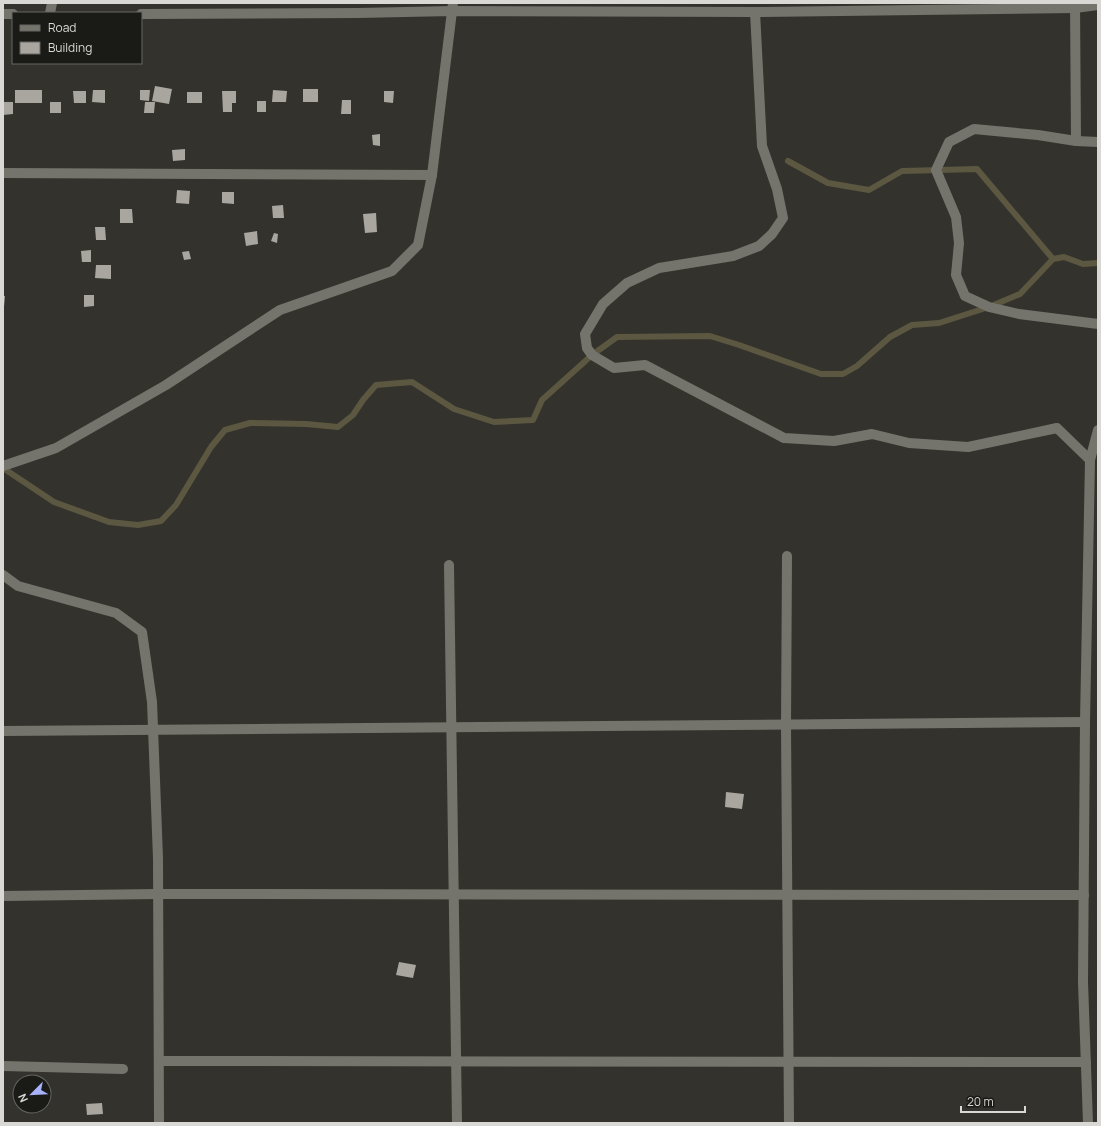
<svg xmlns="http://www.w3.org/2000/svg" width="1101" height="1126" font-family="Manrope,sans-serif">
<rect width="100%" height="100%" fill="#33322c"/>
<g fill="none" stroke-linecap="round" stroke-linejoin="round">
<!-- stream -->
<g stroke="#5c5740" stroke-width="6">
<polyline points="788,161 828,183 869,190 902,171 977,169 1053,259"/>
<polyline points="3,468 54,502 109,522 138,525 161,521 176,505 211,447 225,430 250,423 306,424 338,427 353,415 363,400 376,385 412,382 454,409 494,422 533,420 542,400 592,355 617,337 710,336 739,345 821,374 843,374 857,366 890,337 912,325 939,323 989,307 1020,294 1053,259 1064,257 1083,264 1098,263"/>
</g>
</g>
<!-- building -->
<g fill="#a8a69f">
<polygon points="155,86 172,89 169,104 152,101"/>
<rect x="303" y="89" width="15" height="13"/>
<rect x="15" y="90" width="27" height="13"/>
<polygon points="93,90 105,90 105,103 92,102"/>
<polygon points="140,90 150,90 149,101 140,100"/>
<polygon points="273,90 287,91 286,102 272,102"/>
<polygon points="73,91 86,91 86,103 74,103"/>
<polygon points="222,91 236,91 236,103 232,103 232,112 223,112"/>
<polygon points="384,91 394,91 393,103 384,102"/>
<rect x="187" y="92" width="15" height="11"/>
<polygon points="342,100 351,100 351,114 341,114"/>
<rect x="257" y="101" width="9" height="11"/>
<polygon points="3,102 13,102 13,114 3,115"/>
<rect x="50" y="102" width="11" height="11"/>
<polygon points="145,102 155,102 154,113 144,113"/>
<polygon points="380,134 380,146 373,145 372,135"/>
<polygon points="185,149 185,160 173,161 172,150"/>
<polygon points="177,190 190,191 189,204 176,203"/>
<polygon points="222,192 234,192 234,204 222,203"/>
<polygon points="283,205 284,218 273,218 272,206"/>
<polygon points="120,209 132,209 133,223 120,223"/>
<polygon points="376,213 377,232 365,233 363,214"/>
<polygon points="95,227 105,227 106,240 96,240"/>
<polygon points="257,231 258,244 246,246 244,233"/>
<polygon points="274,233 278,234 277,243 271,241"/>
<polygon points="91,250 91,262 82,262 81,251"/>
<polygon points="189,251 191,259 184,260 182,252"/>
<polygon points="96,265 111,265 111,279 95,278"/>
<polygon points="84,295 94,295 94,306 84,307"/>
<polygon points="3,296 5,296 4,307 3,307"/>
<polygon points="726,792 744,794 742,809 725,807"/>
<polygon points="399,962 416,965 413,978 396,975"/>
<polygon points="102,1103 103,1114 87,1115 86,1104"/>
</g>
<g fill="none" stroke-linecap="round" stroke-linejoin="round">
<!-- minor -->
<g stroke="#75746c" stroke-width="10">
<polyline points="1075,3 1076,141"/>
<polyline points="755,12 762,146 777,189 783,218 772,234 759,246 733,256 659,268 627,283 603,304 585,334 587,348 592,355 614,368 645,365 784,438 834,441 872,434 909,443 968,447 1057,428 1090,460"/>
<polyline points="50,13 52,3"/>
<polyline points="3,14 13,14"/>
<polyline points="141,14 358,13 452,11 755,12 1075,8 1098,5"/>
<polyline points="1098,142 1076,141 1038,135 974,129 949,142 936,170 956,217 959,243 956,275 965,296 989,307 1019,314 1098,324"/>
<polyline points="3,173 432,175"/>
<polyline points="3,466 56,448 166,385 280,310 392,271 418,245 432,175 453,3"/>
<polyline points="787,556 786,725 789,1123"/>
<polyline points="449,565 457,1123"/>
<polyline points="3,575 18,586 116,613 142,632 152,702 158,858 159,1123"/>
<polyline points="3,731 1085,722"/>
<polyline points="3,896 158,894 1084,895"/>
<polyline points="159,1061 1086,1062"/>
<polyline points="3,1066 123,1069"/>
<polyline points="1088,1123 1083,982 1085,722 1090,460 1098,430"/>
</g>
</g>
<!-- border -->
<rect width="1101" height="1126" fill="none" stroke="#d9d8d4" stroke-width="8"/>
<!-- legend -->
<rect x="12" y="12" width="130" height="52" fill="#1a1a17" stroke="#666663"/>
<rect x="20" y="25" width="20" height="6" fill="#75746c" stroke="#666663"/>
<text x="48" y="32" font-size="12" fill="#d9d8d4">Road</text>
<rect x="20" y="42" width="20" height="12" fill="#a8a69f" stroke="#666663"/>
<text x="48" y="52" font-size="12" fill="#d9d8d4">Building</text>
<!-- north arrow -->
<g transform="translate(32 1094) rotate(246)"><circle r="19" fill="#1a1a17" stroke="#666663"/>
<path d="M0-3L7 15L0 10L-7 15Z" fill="#a7b1fc"/>
<text y="-6" font-size="11" font-weight="bold" text-anchor="middle" fill="#d9d8d4">N</text>
</g>
<!-- scale -->
<path d="M961 1106v6h64v-6" fill="none" stroke="#d9d8d4" stroke-width="2"/>
<text x="967" y="1106" font-size="12" fill="#d9d8d4" stroke="#1a1a17" stroke-width="3" paint-order="stroke">20 m</text>
</svg>
